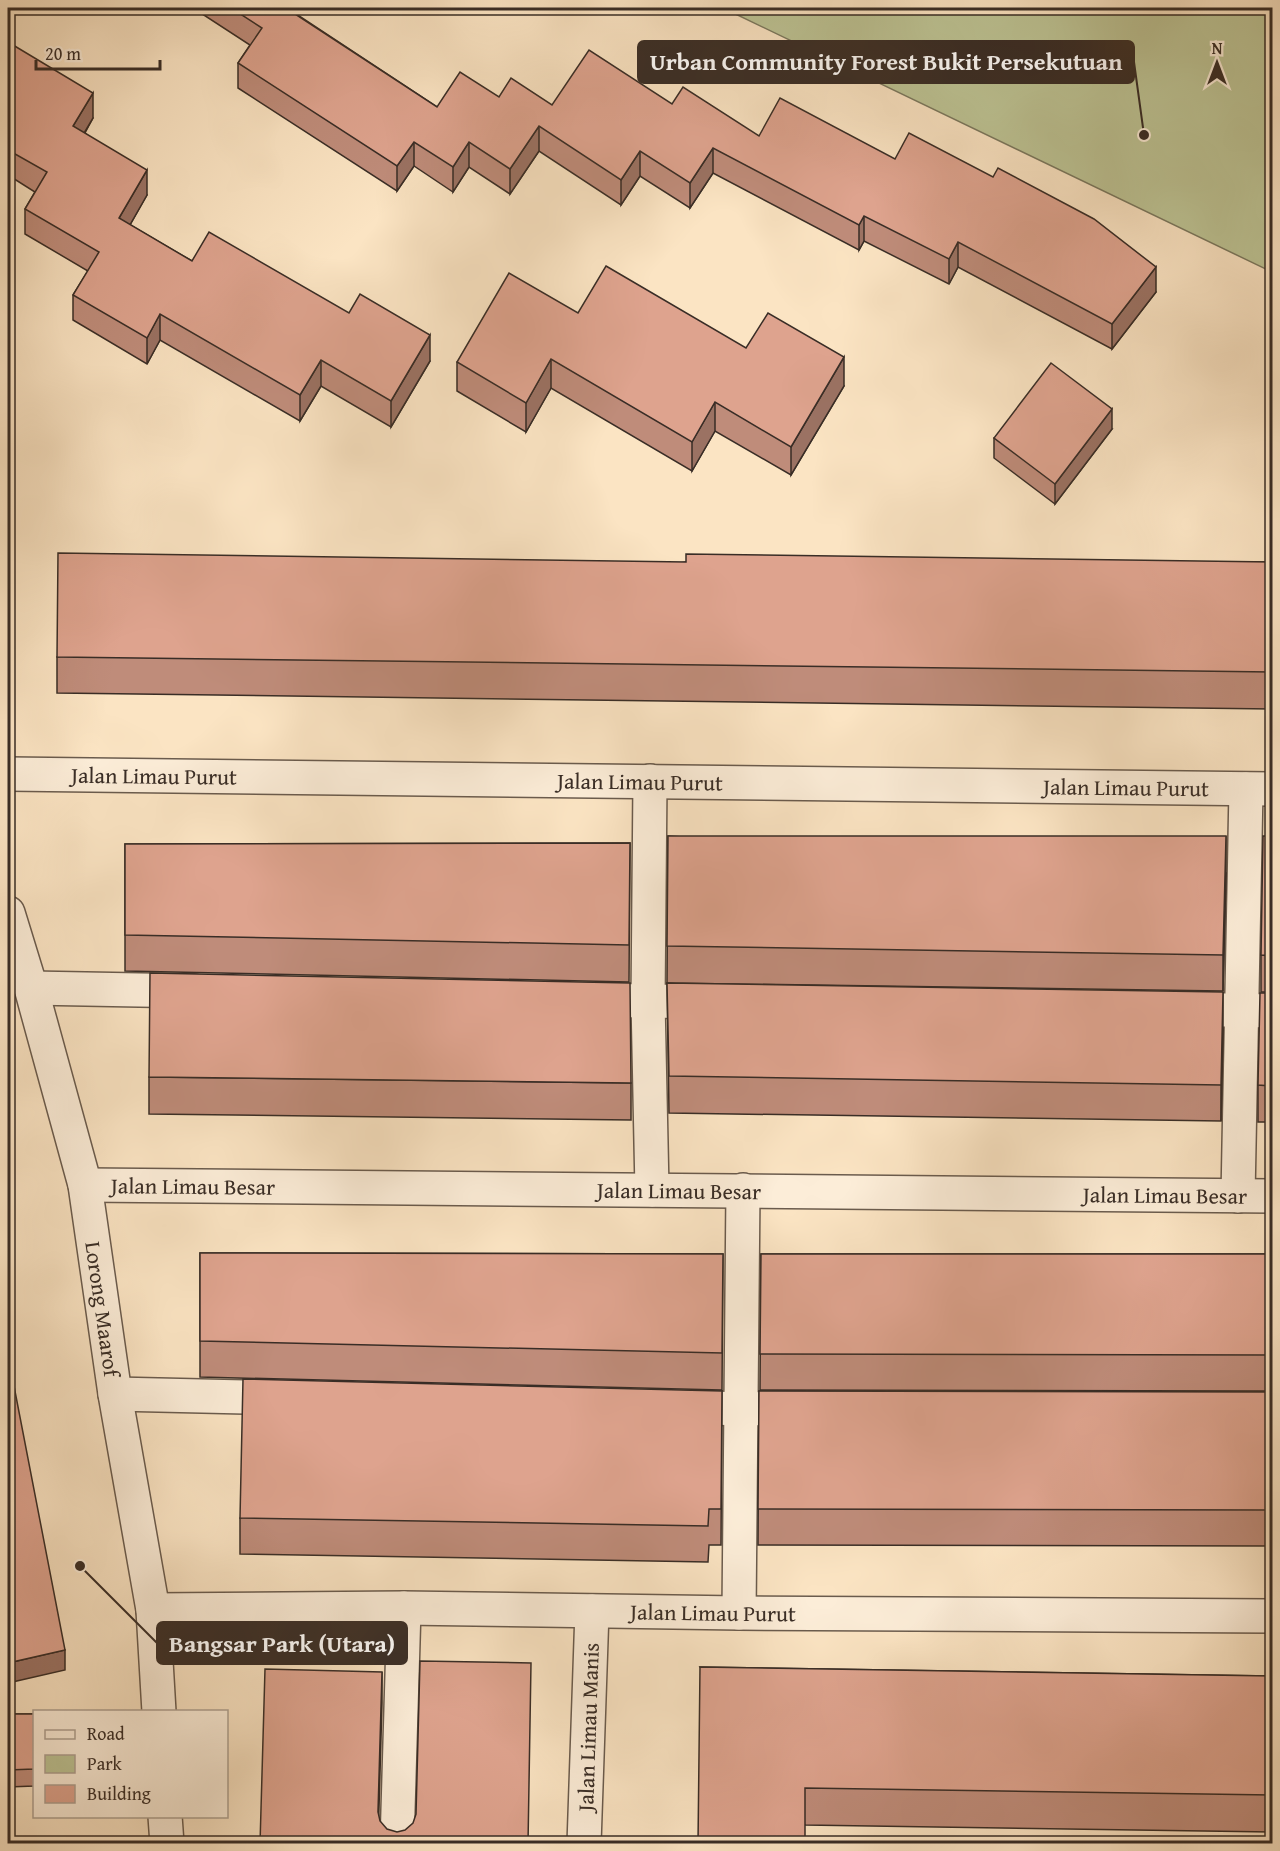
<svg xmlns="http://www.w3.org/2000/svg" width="1280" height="1851" font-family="'Gentium Book Plus',serif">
<rect width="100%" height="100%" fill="#fbe4c3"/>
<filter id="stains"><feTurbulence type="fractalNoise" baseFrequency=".00333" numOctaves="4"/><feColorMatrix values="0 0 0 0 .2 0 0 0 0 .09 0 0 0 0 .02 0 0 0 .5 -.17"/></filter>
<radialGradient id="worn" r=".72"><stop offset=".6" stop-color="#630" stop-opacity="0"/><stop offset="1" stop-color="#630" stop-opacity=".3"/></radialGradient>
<!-- green -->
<polygon fill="#bdc495" stroke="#7b785e" stroke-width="1.5" points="723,8 1272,8 1272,272"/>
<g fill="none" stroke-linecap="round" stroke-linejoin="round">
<!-- minor casing -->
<g stroke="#6a5b4d" stroke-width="36">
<g id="minor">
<path id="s1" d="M8 774 1272 789"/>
<polyline points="650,781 648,1001 652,1190"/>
<path id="s2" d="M8 913 31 988 85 1185 115 1394 153 1610 159 1712"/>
<polyline points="31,988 194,991"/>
<polyline points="584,1000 713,1002"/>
<polyline points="1178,1009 1272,1011"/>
<path id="s3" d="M85 1185 1272 1196"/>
<polyline points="1238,1196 1246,789"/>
<polyline points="115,1394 287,1398"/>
<polyline points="677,1408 803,1409"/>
<path id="s4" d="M153 1610 404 1608 739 1613 1272 1616"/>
<polyline points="739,1613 743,1190"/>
<polyline points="165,1816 167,1844"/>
<polyline points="397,1844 404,1608"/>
<path id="s5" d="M584 1844 592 1611"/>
</g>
</g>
<!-- minor -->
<use href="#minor" stroke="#fcedd8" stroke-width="33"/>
</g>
<!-- wall -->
<g fill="#bf8c7a" stroke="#392d26" stroke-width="1.5">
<polygon points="193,8 292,8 290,10 437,107 499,97 552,105 672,104 759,136 895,159 1156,292 1112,349 958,267 949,284 864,241 859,250 713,173 690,208 640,176 621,205 539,151 510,194 469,167 453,192 414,166 397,191 238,88 238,63 250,45"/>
<polygon points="8,42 93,118 85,133 147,195 130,225 192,261 430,361 391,427 321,386 300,421 160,340 147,364 73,320 73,295 88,271 25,234 25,209 35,192 8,175"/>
<polygon points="578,313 746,348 844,386 791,475 715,431 692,471 551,388 526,432 457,391 457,362"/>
<polygon points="1112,429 1055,504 994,458 994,438"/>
<polygon points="686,562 1272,562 1272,709 57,693 57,657"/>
<polygon points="668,836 1226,873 1223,991 667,983"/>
<polygon points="1272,836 1272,992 1261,992 1261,955"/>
<polygon points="630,843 629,982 125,971 125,844"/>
<polygon points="667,983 1223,1029 1221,1121 669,1113"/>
<polygon points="1272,993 1272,1133 1271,1133 1271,1122 1258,1122 1258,1085"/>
<polygon points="149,1077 631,1083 631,1120 149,1114"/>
<polygon points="200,1253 723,1254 722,1390 200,1377"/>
<polygon points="761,1254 1272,1254 1272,1391 760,1390"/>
<polygon points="722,1391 721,1545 709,1545 708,1562 240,1554 240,1518"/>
<polygon points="759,1391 1272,1392 1272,1546 758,1545"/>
<polygon points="700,1667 1272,1676 1272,1832 805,1825"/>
<polygon points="8,1714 34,1714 34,1786 8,1787"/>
</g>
<!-- shaded-wall -->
<g fill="#9b7263" stroke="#392d26" stroke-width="1.5">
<polygon points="93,93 93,118 73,152 73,126"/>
<polygon points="539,126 539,151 510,194 510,169"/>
<polygon points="414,142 414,166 397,191 397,166"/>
<polygon points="469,142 469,167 453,192 453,167"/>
<polygon points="713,148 713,173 690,208 690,183"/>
<polygon points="640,151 640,176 621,205 621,180"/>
<polygon points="147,170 147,195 119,244 119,218"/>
<polygon points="864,216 864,241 859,250 859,225"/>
<polygon points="958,242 958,267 949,284 949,259"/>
<polygon points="1156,267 1156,292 1112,349 1112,324"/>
<polygon points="160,314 160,340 147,364 147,338"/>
<polygon points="430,335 430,361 391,427 391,401"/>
<polygon points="844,357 844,386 791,475 791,447"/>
<polygon points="551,359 551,388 526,432 526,403"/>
<polygon points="321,360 321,386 300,421 300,395"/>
<polygon points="715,402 715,431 692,471 692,442"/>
<polygon points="1112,409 1112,429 1055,504 1055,484"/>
<polygon points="1226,836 1226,873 1223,991 1223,955"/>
<polygon points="1223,992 1223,1029 1221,1121 1221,1085"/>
<polygon points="65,1650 65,1670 8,1683 8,1663"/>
<polygon points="382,1672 382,1703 378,1843 378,1812"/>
</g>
<!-- building -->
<g fill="#dea38e" stroke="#392d26" stroke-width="1.5">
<polygon points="231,8 286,8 437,107 460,72 499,97 511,78 552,105 589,50 672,104 683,87 759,136 780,98 895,159 909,133 993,177 998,168 1094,219 1156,267 1112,324 958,242 949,259 864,216 859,225 713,148 690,183 640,151 621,180 539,126 510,169 469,142 453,167 414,142 397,166 238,63 262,28"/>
<polygon points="8,42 93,93 73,126 147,170 119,218 192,261 209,232 349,313 360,294 430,335 391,401 321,360 300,395 160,314 147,338 73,295 99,252 25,209 47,172 8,150"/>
<polygon points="606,266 746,348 768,313 844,357 791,447 715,402 692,442 551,359 526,403 457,362 509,273 578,313"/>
<polygon points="1051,363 1112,409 1055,484 994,438"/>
<polygon points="58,553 686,562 686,554 1272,562 1272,672 57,657"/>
<polygon points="668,836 1226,836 1223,955 667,946"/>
<polygon points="1263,836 1272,836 1272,956 1261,955"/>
<polygon points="630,843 629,945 125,935 125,844"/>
<polygon points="150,973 630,983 631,1083 149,1077"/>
<polygon points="667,983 1223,992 1221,1085 669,1076"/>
<polygon points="1260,993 1272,993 1272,1096 1271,1096 1271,1086 1258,1085"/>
<polygon points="200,1253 723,1254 722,1353 200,1341"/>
<polygon points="761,1254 1272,1254 1272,1355 760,1354"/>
<polygon points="8,1355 65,1650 8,1663"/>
<polygon points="243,1379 722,1391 721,1509 709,1509 708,1526 240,1518"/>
<polygon points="759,1391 1272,1392 1272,1510 758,1509"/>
<polygon points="420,1661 531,1663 528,1844 260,1844 265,1669 382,1672 378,1812 380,1821 387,1829 397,1832 405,1830 413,1823 416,1814"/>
<polygon points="700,1667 1272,1676 1272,1795 805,1788 805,1844 698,1844"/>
<polygon points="8,1714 34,1714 34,1769 8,1770"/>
</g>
<g text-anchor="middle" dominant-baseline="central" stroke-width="6" stroke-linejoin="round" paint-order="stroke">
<!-- street labels -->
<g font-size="22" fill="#392d26" stroke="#fcedd8">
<text stroke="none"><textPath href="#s1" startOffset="146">Jalan Limau Purut</textPath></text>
<text stroke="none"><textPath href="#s1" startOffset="632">Jalan Limau Purut</textPath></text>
<text stroke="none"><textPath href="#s1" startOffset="1118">Jalan Limau Purut</textPath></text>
<text stroke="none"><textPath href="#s3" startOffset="108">Jalan Limau Besar</textPath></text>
<text stroke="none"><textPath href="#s3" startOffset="594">Jalan Limau Besar</textPath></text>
<text stroke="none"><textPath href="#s3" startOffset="1080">Jalan Limau Besar</textPath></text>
<text stroke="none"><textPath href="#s2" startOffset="408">Lorong Maarof</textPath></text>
<text stroke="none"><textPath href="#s4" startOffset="560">Jalan Limau Purut</textPath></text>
<text stroke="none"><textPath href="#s5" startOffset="117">Jalan Limau Manis</textPath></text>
</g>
</g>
<!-- callouts -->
<path fill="none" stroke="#392d26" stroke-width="2" d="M1144 135L1134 62M80 1566L157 1643"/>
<g fill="#392d26" stroke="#fcedd8" stroke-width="2">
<circle cx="1144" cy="135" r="6"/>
<circle cx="80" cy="1566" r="6"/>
</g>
<g fill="#392d26" stroke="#392d26" stroke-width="2">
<rect x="638" y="41" width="496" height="42" rx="6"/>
<rect x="157" y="1622" width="250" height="42" rx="6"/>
</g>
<g font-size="24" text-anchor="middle" font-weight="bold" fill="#fff">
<text x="886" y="70">Urban Community Forest Bukit Persekutuan</text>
<text x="282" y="1652">Bangsar Park (Utara)</text>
</g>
<!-- margin -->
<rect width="1280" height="1851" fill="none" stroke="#fbe4c3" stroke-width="30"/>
<rect x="9" y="9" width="1262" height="1833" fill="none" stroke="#392d26" stroke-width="3"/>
<rect x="15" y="15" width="1250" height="1821" fill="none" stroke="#392d26" stroke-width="1.5"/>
<!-- legend -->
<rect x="33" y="1710" width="195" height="108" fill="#fcedd8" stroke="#aea091" stroke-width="1.5"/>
<rect x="45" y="1730" width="30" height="9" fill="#fcedd8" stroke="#aea091" stroke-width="1.5"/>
<text x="87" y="1740" font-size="18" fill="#392d26">Road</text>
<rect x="45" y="1755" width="30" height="18" fill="#bdc495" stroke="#aea091" stroke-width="1.5"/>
<text x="87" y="1770" font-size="18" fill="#392d26">Park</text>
<rect x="45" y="1785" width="30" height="18" fill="#dea38e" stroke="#aea091" stroke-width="1.5"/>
<text x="87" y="1800" font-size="18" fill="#392d26">Building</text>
<!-- north arrow -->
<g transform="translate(1217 63)" stroke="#fcedd8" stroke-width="4.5" paint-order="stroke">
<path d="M0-4.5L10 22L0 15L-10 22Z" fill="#392d26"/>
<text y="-9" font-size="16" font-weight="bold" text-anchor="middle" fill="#392d26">N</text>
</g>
<!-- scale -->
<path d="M36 60v9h124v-9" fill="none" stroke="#392d26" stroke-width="3"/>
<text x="45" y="60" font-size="18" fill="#392d26" stroke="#fcedd8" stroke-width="4.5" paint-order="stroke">20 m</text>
<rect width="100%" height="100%" filter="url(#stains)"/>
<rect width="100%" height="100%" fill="url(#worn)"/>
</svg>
